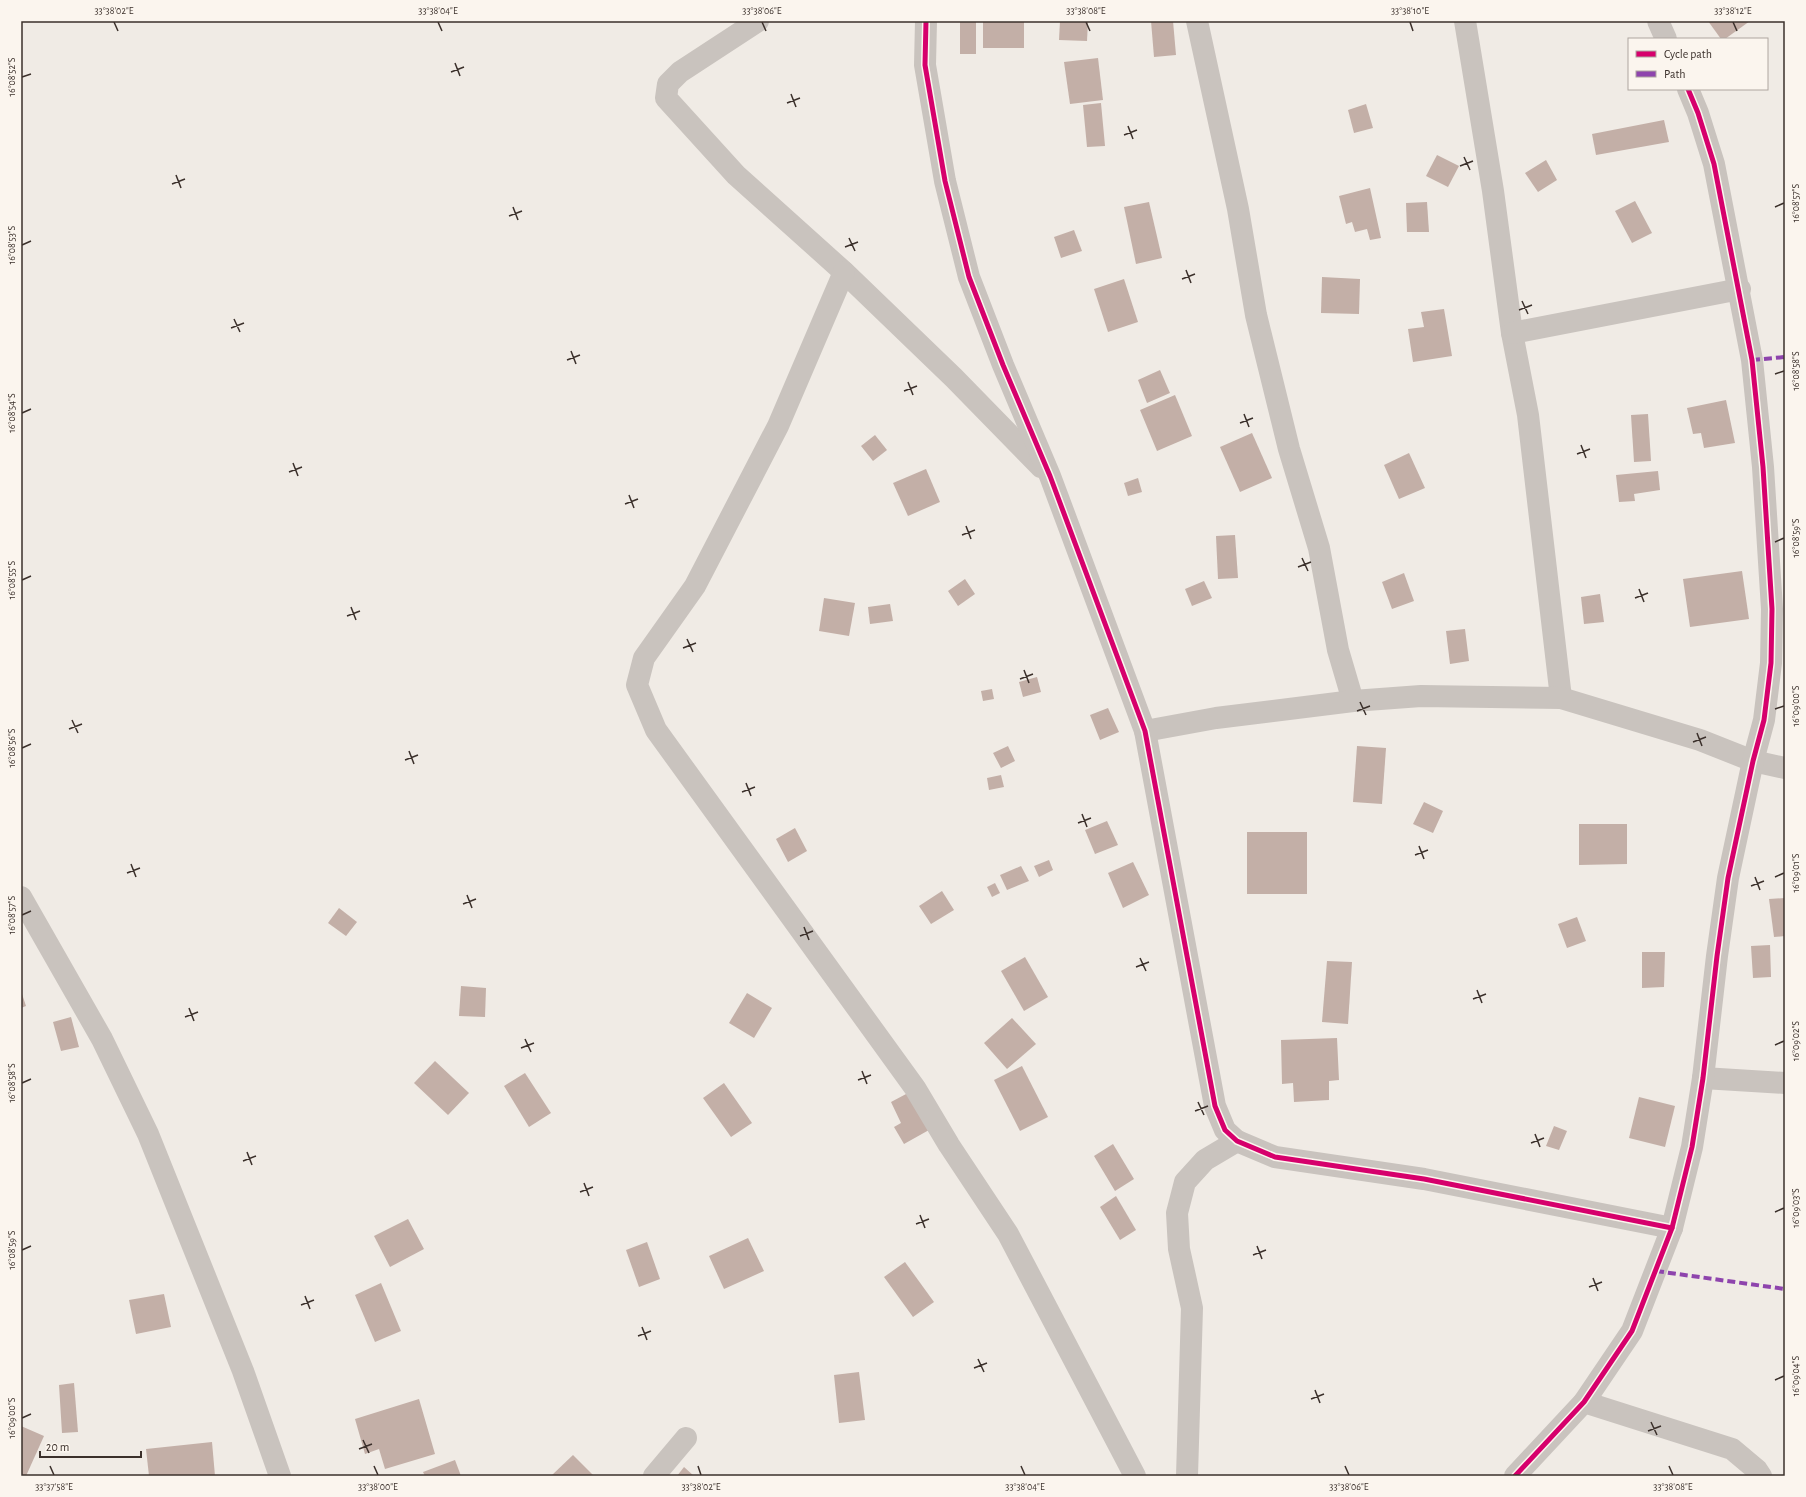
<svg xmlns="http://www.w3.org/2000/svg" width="1806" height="1497" font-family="'Alegreya Sans',sans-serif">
<rect width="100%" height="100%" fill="#f0ebe5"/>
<!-- building -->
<g fill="#c3afa7">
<rect x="960" y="21" width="16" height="33"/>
<rect x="983" y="21" width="41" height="27"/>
<polygon points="1060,21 1088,21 1087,41 1059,40"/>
<polygon points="1151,21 1173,21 1176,55 1154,57"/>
<polygon points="1708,21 1750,21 1725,39 1721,39"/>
<polygon points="1098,58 1103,100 1070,104 1064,62"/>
<polygon points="1101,103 1105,146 1087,147 1083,105"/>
<polygon points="1366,104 1373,128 1354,133 1348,110"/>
<polygon points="1664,120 1669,142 1596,155 1592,134"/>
<polygon points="1437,155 1459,166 1448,187 1426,176"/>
<polygon points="1546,160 1557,180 1538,192 1525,173"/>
<polygon points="1370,188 1381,238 1370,240 1367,229 1355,232 1352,222 1346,224 1339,196"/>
<polygon points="1635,201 1652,233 1632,243 1615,211"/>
<polygon points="1149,202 1162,258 1136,264 1124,207"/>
<polygon points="1427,202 1429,232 1407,232 1406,203"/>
<polygon points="1074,230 1082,251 1061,258 1054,237"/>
<polygon points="1322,277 1360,279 1359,314 1321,313"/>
<polygon points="1124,279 1138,322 1108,332 1094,289"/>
<polygon points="1444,309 1452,356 1413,362 1408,329 1424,327 1421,312"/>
<polygon points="1160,370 1170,393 1147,403 1138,380"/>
<polygon points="1175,395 1192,436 1157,451 1140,410"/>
<polygon points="1726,400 1735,443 1704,448 1701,433 1693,434 1687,408"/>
<polygon points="1648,414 1651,461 1634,462 1631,415"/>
<polygon points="1252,433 1272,478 1240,492 1220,447"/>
<polygon points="875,435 887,450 873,461 861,446"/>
<polygon points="1409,453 1425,488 1399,499 1384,465"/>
<polygon points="926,469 940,502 908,516 893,483"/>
<polygon points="1658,471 1660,490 1634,494 1635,501 1619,502 1616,475"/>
<polygon points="1138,478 1142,492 1128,496 1124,483"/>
<polygon points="1235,535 1238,578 1218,579 1216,536"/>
<polygon points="1742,571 1749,619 1690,627 1683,579"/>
<polygon points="1404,573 1414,601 1392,609 1382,582"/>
<polygon points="965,579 975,594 958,606 948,591"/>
<polygon points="1204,581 1212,598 1192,606 1185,589"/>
<polygon points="1600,594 1604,622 1584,624 1581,597"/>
<polygon points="824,598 855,603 849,636 819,631"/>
<polygon points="890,604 893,621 870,624 868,607"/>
<polygon points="1465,629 1469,661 1450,664 1446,631"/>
<polygon points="1037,677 1041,692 1023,697 1019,682"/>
<polygon points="992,689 994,699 983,701 981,691"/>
<polygon points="1108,708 1119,732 1100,740 1090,715"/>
<polygon points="1008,746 1015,761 1001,768 993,753"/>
<polygon points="1357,746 1386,748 1382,804 1353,802"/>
<polygon points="1001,775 1004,787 989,790 987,778"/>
<polygon points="1424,802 1443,811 1433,833 1413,824"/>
<polygon points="1107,821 1118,845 1095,854 1085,830"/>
<polygon points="1579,824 1627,824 1627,864 1579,865"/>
<polygon points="795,828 807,851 788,862 776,839"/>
<rect x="1247" y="832" width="60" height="62"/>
<polygon points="1049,860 1053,870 1039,877 1034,866"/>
<polygon points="1133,862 1149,895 1123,908 1108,873"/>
<polygon points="1021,866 1029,881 1007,890 1000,875"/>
<polygon points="995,883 1000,893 992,897 987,887"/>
<polygon points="942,891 954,910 931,924 919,906"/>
<polygon points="1785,898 1785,936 1774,937 1769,899"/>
<polygon points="339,908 357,922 346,936 328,923"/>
<polygon points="1577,917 1586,941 1567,948 1558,924"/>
<polygon points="1770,945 1771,977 1753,978 1751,946"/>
<polygon points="1642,952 1665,952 1664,987 1642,988"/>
<polygon points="1025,957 1048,997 1024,1011 1001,971"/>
<polygon points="1327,961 1352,962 1348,1024 1322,1022"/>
<polygon points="461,986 486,988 485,1017 459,1016"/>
<polygon points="21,991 26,1006 21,1008"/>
<polygon points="747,993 772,1008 754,1038 729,1023"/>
<polygon points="71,1017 79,1047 61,1051 53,1022"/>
<polygon points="1012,1018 1036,1044 1007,1069 984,1043"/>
<polygon points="1337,1038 1339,1080 1329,1081 1329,1100 1294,1102 1293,1083 1282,1084 1281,1040"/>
<polygon points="435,1061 469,1093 448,1115 414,1083"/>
<polygon points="1022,1066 1048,1117 1020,1131 994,1080"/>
<polygon points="525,1073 551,1113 529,1127 504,1086"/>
<polygon points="724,1083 752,1123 731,1137 703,1098"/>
<polygon points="908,1093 929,1130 904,1144 894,1127 901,1123 891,1102"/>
<polygon points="1639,1097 1675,1106 1665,1147 1629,1138"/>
<polygon points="1554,1126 1567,1131 1559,1150 1546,1146"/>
<polygon points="1113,1144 1134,1179 1115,1191 1094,1156"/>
<polygon points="1116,1196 1136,1230 1120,1240 1100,1207"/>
<polygon points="408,1219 424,1249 390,1267 374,1236"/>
<polygon points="748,1238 764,1271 724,1289 709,1256"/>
<polygon points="647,1242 660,1279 639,1287 626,1250"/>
<polygon points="905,1262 934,1302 913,1317 884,1277"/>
<polygon points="381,1283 401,1331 375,1342 355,1295"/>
<polygon points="164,1294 171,1327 136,1334 129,1300"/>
<polygon points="859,1372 865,1420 839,1423 834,1375"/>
<polygon points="74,1383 78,1432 62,1433 59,1385"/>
<polygon points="419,1399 435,1454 385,1469 379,1449 365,1454 355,1419"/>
<polygon points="21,1426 44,1436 26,1476 21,1476"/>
<polygon points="212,1442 215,1476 149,1476 146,1449"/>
<polygon points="573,1455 594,1476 551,1476"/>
<polygon points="455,1460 461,1476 425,1476 423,1472"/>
<polygon points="684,1467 694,1476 677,1476"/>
</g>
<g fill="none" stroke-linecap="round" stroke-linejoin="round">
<!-- minor -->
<g stroke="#c9c3be" stroke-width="22">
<polyline points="758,21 680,72 668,84 666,98 736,175 844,272 954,378 1041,467"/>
<polyline points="926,21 925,65 945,181 969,277 1003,365 1050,476 1145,731 1215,1106 1225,1130 1237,1141 1275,1157 1424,1179 1672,1228"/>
<polyline points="1197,21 1238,209 1256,315 1289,449 1319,548 1338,650 1353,701"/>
<polyline points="1465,21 1493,191 1512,333 1528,415 1561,698"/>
<polyline points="1658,21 1666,39"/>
<polyline points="844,272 778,426 695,586 644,658 637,685 656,730 915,1088 949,1145 1008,1234 1135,1476"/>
<polyline points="1512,333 1740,289"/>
<polyline points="1145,731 1216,718 1353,701 1421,696 1561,698 1700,740 1753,761 1785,768"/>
<polyline points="21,897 102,1039 148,1134 243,1371 280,1476"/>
<polyline points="1703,1078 1785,1083"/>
<polyline points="1584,1402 1732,1449 1757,1470 1761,1476"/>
<polyline points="654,1476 686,1438"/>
<polyline points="1187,1476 1192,1308 1179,1249 1177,1213 1185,1182 1205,1160 1237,1141"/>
<polyline points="1515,1476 1584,1402 1632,1331 1672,1228 1692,1147 1703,1078 1717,956 1728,878 1753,761 1764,720 1771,663 1772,609 1763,467 1752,360 1714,164 1698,113 1688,89"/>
</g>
<!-- quiet -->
<g stroke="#8e44ad" stroke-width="4" stroke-dasharray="8 4" stroke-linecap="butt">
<polyline points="1752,360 1785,357"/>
<polyline points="1656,1271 1785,1289"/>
</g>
<!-- cycleway casing -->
<g stroke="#fbf5ee" stroke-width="8">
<g id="cycleway">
<polyline points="926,21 925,65 945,181 969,277 1003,365 1050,476 1145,731 1215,1106 1225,1130 1237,1141 1275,1157 1424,1179 1672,1228"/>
<polyline points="1515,1476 1584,1402 1632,1331 1672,1228 1692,1147 1703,1078 1717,956 1728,878 1753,761 1764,720 1771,663 1772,609 1763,467 1752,360 1714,164 1698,113 1688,89"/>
</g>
</g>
<!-- cycleway -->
<use href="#cycleway" stroke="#d6006c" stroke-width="5"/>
</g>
<!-- ticks -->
<path fill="none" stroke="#3b302b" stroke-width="1.5" d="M114 22 118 31M438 22 442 31M762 22 766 31M1086 22 1090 31M1410 22 1413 31M1733 22 1737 31M455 63 460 76M451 72 464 67M22 77 31 74M791 94 796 107M787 103 800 98M1128 126 1133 139M1124 135 1137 130M1464 157 1470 170M1460 166 1473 161M176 175 181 188M172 184 185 179M513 207 518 220M1775 207 1784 203M509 216 522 211M849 238 855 251M22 245 31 241M845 247 858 242M1186 270 1191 283M1182 279 1195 274M1522 301 1528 314M1519 310 1532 305M234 319 240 332M231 328 244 323M571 351 576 364M567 360 580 355M1775 374 1784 371M908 382 913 395M904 391 917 386M22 413 31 409M1244 414 1249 427M1240 423 1253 418M1581 445 1586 458M1577 454 1590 449M293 463 298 476M289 472 302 467M629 495 634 508M625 504 638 499M966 526 971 539M962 535 975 530M1775 542 1784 538M1302 558 1308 571M1298 567 1311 562M22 580 31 576M1639 589 1644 602M1635 598 1648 593M351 607 356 620M347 616 360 611M687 639 693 652M683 648 696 643M1024 670 1029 683M1020 679 1033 674M1360 702 1366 715M1775 709 1784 706M1357 711 1370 706M72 720 78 733M69 729 82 724M1697 733 1702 746M1693 742 1706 737M22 748 31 744M409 751 414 764M405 760 418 755M746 783 751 796M742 792 755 787M1082 814 1087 827M1078 823 1091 818M1419 846 1424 859M1415 855 1428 850M131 864 136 877M127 873 140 868M1755 877 1760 890M1775 877 1784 873M1751 886 1764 881M467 895 472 908M463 904 476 899M22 915 31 911M804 927 809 940M800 936 813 931M1140 958 1146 971M1136 967 1149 962M1477 990 1482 1003M1473 999 1486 994M189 1008 194 1021M185 1017 198 1012M525 1039 531 1052M1775 1045 1784 1041M521 1048 534 1043M862 1071 867 1084M858 1080 871 1075M22 1083 31 1079M1198 1102 1204 1115M1195 1111 1208 1106M1535 1134 1540 1147M1531 1143 1544 1138M247 1152 252 1165M243 1161 256 1156M584 1183 589 1196M580 1192 593 1187M1775 1212 1784 1208M920 1215 925 1228M916 1224 929 1219M1257 1246 1262 1259M22 1250 31 1246M1253 1255 1266 1250M1593 1278 1598 1291M1589 1287 1602 1282M305 1296 310 1309M301 1305 314 1300M642 1327 647 1340M638 1336 651 1331M978 1359 984 1372M974 1368 987 1363M1775 1380 1784 1376M1315 1390 1320 1403M1311 1399 1324 1394M22 1418 31 1414M1651 1422 1657 1435M1648 1431 1661 1426M363 1440 369 1453M359 1449 372 1444M50 1466 54 1475M374 1466 378 1475M698 1466 701 1475M1021 1466 1025 1475M1345 1466 1349 1475M1669 1466 1673 1475"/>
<!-- border -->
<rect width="1806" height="1497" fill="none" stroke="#fbf5ee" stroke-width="44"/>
<!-- legend -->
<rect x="1628" y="38" width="140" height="52" fill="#fbf5ee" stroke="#aea6a0"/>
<rect x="1636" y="51" width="20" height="6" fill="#d6006c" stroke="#aea6a0"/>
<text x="1664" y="58" font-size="12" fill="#3b302b">Cycle path</text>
<rect x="1636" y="71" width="20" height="6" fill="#8e44ad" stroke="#aea6a0"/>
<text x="1664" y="78" font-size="12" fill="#3b302b">Path</text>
<!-- scale -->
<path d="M40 1451v6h101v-6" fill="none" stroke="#3b302b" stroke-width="2"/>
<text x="46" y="1451" font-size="12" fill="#3b302b" stroke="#fbf5ee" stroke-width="3" paint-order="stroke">20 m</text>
<rect x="22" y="22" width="1762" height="1453" fill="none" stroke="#3b302b" stroke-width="1.5"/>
<g font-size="10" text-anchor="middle" fill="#3b302b">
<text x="114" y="14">33°38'02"E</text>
<text x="438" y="14">33°38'04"E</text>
<text x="762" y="14">33°38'06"E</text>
<text x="1086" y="14">33°38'08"E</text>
<text x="1410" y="14">33°38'10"E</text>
<text x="1733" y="14">33°38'12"E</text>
<text transform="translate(11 77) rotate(-90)" y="4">16°08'52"S</text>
<text transform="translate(1795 203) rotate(-90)" y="4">16°08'57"S</text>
<text transform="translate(11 245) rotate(-90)" y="4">16°08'53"S</text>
<text transform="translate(1795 371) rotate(-90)" y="4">16°08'58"S</text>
<text transform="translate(11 413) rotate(-90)" y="4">16°08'54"S</text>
<text transform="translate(1795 538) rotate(-90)" y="4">16°08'59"S</text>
<text transform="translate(11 580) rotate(-90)" y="4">16°08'55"S</text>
<text transform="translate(1795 706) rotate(-90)" y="4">16°09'00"S</text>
<text transform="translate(11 748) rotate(-90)" y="4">16°08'56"S</text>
<text transform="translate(1795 873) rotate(-90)" y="4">16°09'01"S</text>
<text transform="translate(11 915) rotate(-90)" y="4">16°08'57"S</text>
<text transform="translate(1795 1041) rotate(-90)" y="4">16°09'02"S</text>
<text transform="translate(11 1083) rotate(-90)" y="4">16°08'58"S</text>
<text transform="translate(1795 1208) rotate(-90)" y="4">16°09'03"S</text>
<text transform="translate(11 1250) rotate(-90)" y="4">16°08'59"S</text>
<text transform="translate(1795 1376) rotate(-90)" y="4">16°09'04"S</text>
<text transform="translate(11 1418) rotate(-90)" y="4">16°09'00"S</text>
<text x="54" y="1490">33°37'58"E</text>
<text x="378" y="1490">33°38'00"E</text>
<text x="701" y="1490">33°38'02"E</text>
<text x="1025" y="1490">33°38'04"E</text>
<text x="1349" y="1490">33°38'06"E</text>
<text x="1673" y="1490">33°38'08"E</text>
</g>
</svg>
